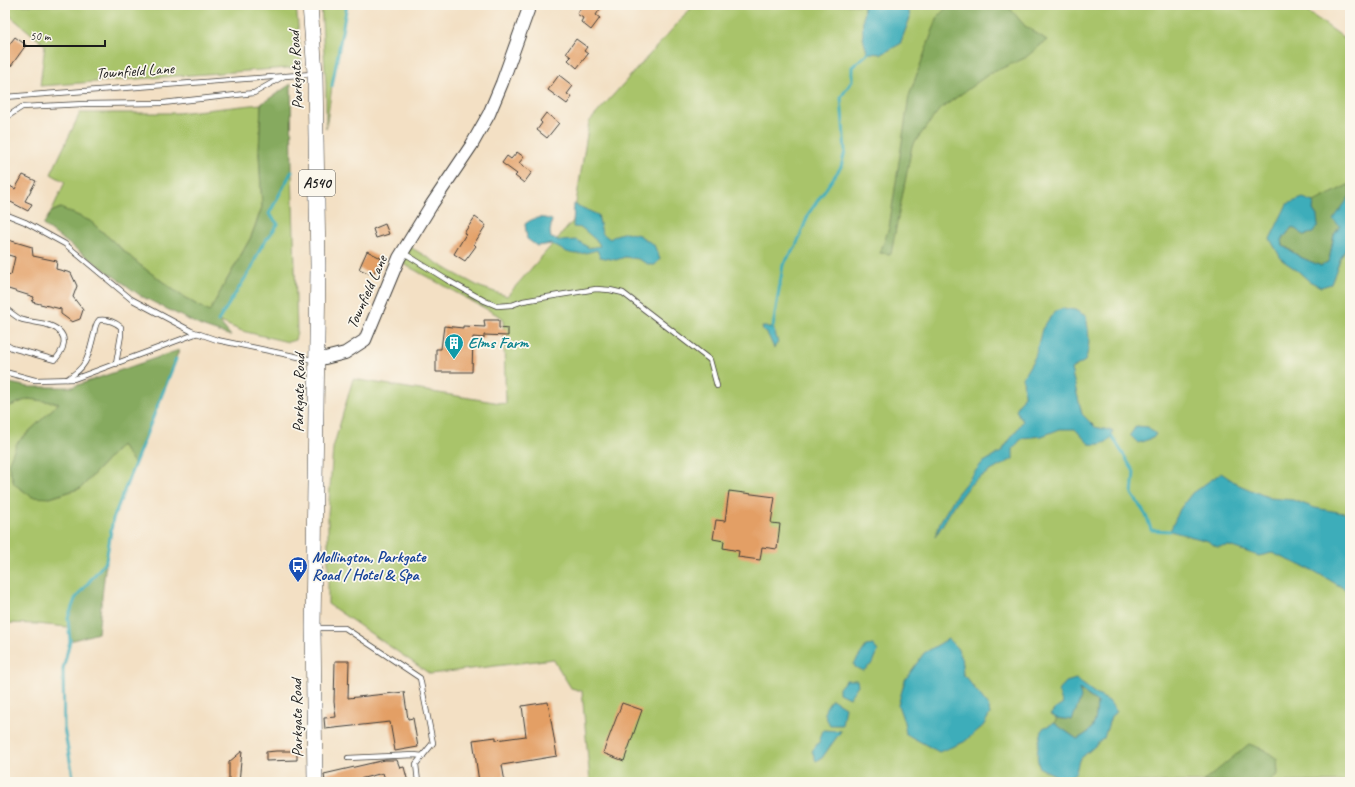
<svg xmlns="http://www.w3.org/2000/svg" width="1355" height="787" font-family="Caveat,sans-serif">
<rect width="100%" height="100%" fill="#fbf7ec"/>
<filter id="ink" filterUnits="userSpaceOnUse"><feTurbulence type="fractalNoise" baseFrequency=".025" numOctaves="2"/><feDisplacementMap in="SourceGraphic" scale="8" xChannelSelector="R" yChannelSelector="G"/><feConvolveMatrix kernelMatrix="1 2 1 2 8 2 1 2 1" color-interpolation-filters="sRGB"/></filter>
<filter id="wash" filterUnits="userSpaceOnUse"><feTurbulence type="fractalNoise" baseFrequency=".012" numOctaves="4" result="noise"/><feDisplacementMap in="SourceGraphic" scale="16" xChannelSelector="R" yChannelSelector="G"/><feGaussianBlur stdDeviation="0.9" result="paint"/><feColorMatrix in="noise" values="0 0 0 0 0 0 0 0 0 0 0 0 0 0 0 0 0 1.4 0 .05"/><feComposite in="paint" operator="in"/></filter>
<g filter="url(#wash)">
<rect width="100%" height="100%" fill="#f3e0c4"/>
<!-- green -->
<g fill="#a9c46a" stroke="#627043">
<polygon points="5,5 296,5 302,67 40,86 45,45 10,16 5,20"/>
<polygon points="321,5 347,5 332,86 326,129 326,85"/>
<polygon points="694,5 1298,5 1350,42 1350,782 590,782 582,691 571,688 553,659 430,674 328,604 328,514 333,448 353,379 506,404 503,318 398,261 407,245 452,272 480,287 507,296 573,221 589,122"/>
<polygon points="261,104 259,153 262,207 251,237 209,312 182,296 140,265 90,221 60,208 51,212 65,182 51,174 80,113 177,113"/>
<polygon points="292,171 297,332 295,340 288,342 242,331 218,321 251,269 261,247 278,225 269,214"/>
<polygon points="28,399 60,402 17,443 50,498 81,488 121,445 135,464 113,519 106,561 75,599 68,618 68,627 36,624 5,623 5,408"/>
</g>
<!-- forest -->
<g fill="#86aa5e" stroke="#51633d">
<polygon points="949,5 1007,5 1025,26 1047,40 1025,58 989,74 939,110 912,146 891,254 880,253 889,228 909,96 938,16"/>
<polygon points="291,84 292,171 269,214 278,224 261,247 251,269 218,320 231,336 201,326 141,296 43,225 51,212 61,208 90,221 140,265 182,296 209,312 251,237 262,207 259,153 261,104"/>
<polygon points="1350,184 1350,196 1340,226 1334,235 1329,261 1321,266 1300,257 1283,245 1282,240 1292,227 1317,216 1313,210 1314,202"/>
<polygon points="179,350 135,464 121,445 81,488 50,498 32,497 14,484 8,464 17,443 59,403 28,399 5,408 5,382 29,387 72,387"/>
<polygon points="106,561 98,633 70,641 68,618 75,599"/>
<path d="M1078 689 1097 702C1096 722 1096 730 1077 739L1054 723 1057 718 1073 719Z"/>
<polygon points="1249,744 1265,750 1277,759 1278,774 1269,782 1203,782"/>
</g>
<!-- water -->
<g fill="#3eadba" stroke="#2d646b">
<path d="M864 5H908L910 18 900 44 882 54 868 53C860 38 863 22 864 5Z"/>
<polygon points="1350,196 1350,225 1349,228 1348,245 1341,257 1331,284 1321,287 1309,281 1298,271 1282,260 1270,239 1287,204 1303,198 1314,202 1313,210 1317,216 1318,225 1313,233 1304,235 1292,227 1282,240 1283,246 1300,257 1321,266 1329,261 1334,235 1340,226 1333,220"/>
<path d="M574 204 598 215 602 233 610 239 616 235 626 232 639 235 654 245 660 259 655 265H650L638 259 625 257 616 260 600 257 597 250C575 256 572 256 552 244L537 246 527 239 525 224C534 217 541 216 552 220L550 232 551 238 561 241 577 240 589 248 600 246 598 242 582 228 573 227Z"/>
<path d="M1063 308 1075 310 1086 316C1089 333 1091 345 1085 361L1071 369 1082 414 1095 427 1113 431C1111 444 1100 445 1089 444L1075 429H1060L1042 436 1022 438 1013 449V459C1000 466 981 475 970 485 956 500 946 520 935 537L940 522 956 495 982 463 1001 452 1023 421 1019 416 1016 410 1024 395 1023 377 1035 357 1042 329 1054 312Z"/>
<polygon points="762,327 773,327 778,342 774,348 768,335 763,331"/>
<polygon points="1136,426 1148,427 1156,434 1153,438 1138,443 1130,435"/>
<polygon points="1221,473 1239,485 1270,498 1293,500 1315,508 1344,513 1350,516 1350,592 1314,571 1272,553 1259,556 1229,546 1217,547 1208,541 1170,531 1180,509 1192,493"/>
<polygon points="948,639 957,648 961,656 963,674 988,705 990,714 983,726 964,742 939,752 906,734 904,722 898,705 905,680 924,653"/>
<polygon points="873,645 878,651 873,663 863,671 855,667 854,664 866,646"/>
<path d="M1076 679 1096 694 1109 701 1117 712 1111 716 1104 738 1079 760 1076 772 1069 778 1059 777 1040 768C1034 754 1039 741 1043 728L1054 723 1077 739C1096 730 1096 721 1097 702L1079 689 1081 698 1072 720 1057 718 1050 715 1054 710 1063 704 1058 691 1066 682Z"/>
<polygon points="846,680 857,680 858,685 849,698 839,693 839,688"/>
<path d="M832 699 845 707 842 725H830C823 713 823 710 832 699Z"/>
<polygon points="823,730 841,731 822,758 816,761 812,751 819,742"/>
</g>
<g fill="none" stroke-linecap="round" stroke-linejoin="round">
<!-- stream -->
<g stroke="#3eadba" stroke-width="3">
<polyline points="332,86 347,5"/>
<polyline points="218,321 251,269 261,247 278,224 269,214 292,171"/>
<polyline points="773,327 783,265 796,246 809,213 841,167 845,151 841,97 852,81 852,67 868,53"/>
<polyline points="1112,436 1134,472 1132,494 1147,517 1151,530 1170,531"/>
<polyline points="74,782 64,728 63,669 70,641 68,618 75,599 106,561 113,519 176,359"/>
</g>
</g>
<g id="blocks">
<!-- building -->
<g fill="#e39f65">
<polygon points="588,5 595,5 600,9 596,15 600,18 591,30 581,22 583,18 577,14 582,6 586,8"/>
<polygon points="15,37 26,45 11,66 5,61 5,50"/>
<polygon points="576,39 587,47 584,51 588,54 577,68 568,60 571,57 566,53"/>
<polygon points="559,75 573,86 567,94 572,97 567,104 548,90"/>
<polygon points="546,113 559,123 547,138 537,130 542,123 540,121"/>
<polygon points="517,152 524,157 519,163 532,172 524,183 515,176 517,174 502,163 507,156 511,159"/>
<polygon points="23,175 36,181 25,201 32,204 28,211 5,199 5,183 15,189"/>
<polygon points="475,217 486,225 474,244 476,246 465,261 454,254 466,234 464,233"/>
<polygon points="385,224 389,234 376,238 373,229"/>
<polygon points="5,239 32,247 33,256 57,261 56,269 71,273 77,286 73,297 83,310 80,319 72,322 61,314 61,309 32,302 34,297 5,288 5,273 11,275 15,257 5,254"/>
<polygon points="367,251 381,258 373,275 359,269"/>
<polygon points="484,320 499,320 499,328 508,329 508,336 484,335 484,338 473,337 472,372 436,372 436,349 441,349 444,326 463,328 463,326 485,327"/>
<polygon points="729,491 775,497 771,523 780,524 777,549 762,547 760,560 738,557 739,551 723,548 724,541 713,539 716,520 725,521"/>
<polygon points="335,661 349,661 348,698 404,692 408,719 413,718 418,747 395,751 390,722 325,729 324,718 336,717 334,702"/>
<polygon points="548,702 557,756 502,765 505,782 479,782 473,740 496,737 496,740 526,736 522,706"/>
<polygon points="622,703 642,710 624,761 603,753"/>
<polygon points="242,751 239,782 229,782 229,762"/>
<polygon points="276,751 297,751 297,760 266,761 266,752"/>
<polygon points="385,760 397,760 400,768 404,767 408,782 386,782 383,773 348,782 325,782 324,774"/>
</g>
</g>
</g>
<g filter="url(#ink)">
<use href="#blocks" fill-opacity="0" stroke="#3c3935" stroke-width="1"/>
<g fill="none" stroke-linecap="round" stroke-linejoin="round">
<!-- service casing -->
<g stroke="#3c3935" stroke-width="6">
<g id="service">
<polyline points="5,97 312,74"/>
<polyline points="5,118 22,107 84,104 163,103 254,93 284,76"/>
<polyline points="5,214 25,222 65,244 131,299 191,331 217,340 313,360"/>
<polyline points="404,253 447,280 485,301 497,306 512,305 523,301 596,289 610,290 623,293 710,360 717,386"/>
<path d="M5 308C10 312 15 316 20 319 28 322 37 322 45 324 67 330 69 344 55 360L12 348 5 344"/>
<polyline points="5,372 35,380 74,379 198,333"/>
<path d="M67 379C88 366 88 357 94 334 95 329 95 324 99 320 107 319 115 322 121 327V335L116 364"/>
<polyline points="315,628 345,628 420,678 433,743 416,764 418,782"/>
<polyline points="348,758 414,755 423,756"/>
</g>
</g>
<!-- tertiary casing -->
<g stroke="#3c3935" stroke-width="14">
<polyline id="tertiary" points="317,360 345,353 365,340 399,258 432,204 471,146 489,114 502,83 530,5"/>
</g>
<!-- primary casing -->
<g stroke="#3c3935" stroke-width="16">
<polyline id="primary" points="310,5 315,73 318,266 313,628 315,782"/>
</g>
<!-- service -->
<use href="#service" stroke="#fff" stroke-width="4.5"/>
<!-- tertiary -->
<use href="#tertiary" stroke="#fff" stroke-width="12"/>
<!-- primary -->
<use href="#primary" stroke="#fff" stroke-width="15"/>
</g>
</g>
<!-- icons -->
<defs>
<g id="building-pin" transform="scale(1)"><path d="M0 17L-7.5 6A9.5 9.5 0 1 1 7.5 6Z" fill="#0f9aa8" stroke="#fbf7ec"/><path d="M-4-6H4V6H1V3H-1V6H-4ZM-2.5-4.3h1.7v1.8h-1.7ZM.8-4.3h1.7v1.8H.8ZM-2.5-1h1.7V.8h-1.7ZM.8-1h1.7V.8H.8Z" fill="#fff"/></g>
<g id="bus-pin" transform="scale(1)"><path d="M0 17L-7.5 6A9.5 9.5 0 1 1 7.5 6Z" fill="#1a4fb4" stroke="#fbf7ec"/><path d="M-5-6H5V4H4V6H2V4H-2V6H-4V4H-5ZM-3.5-4V0h7V-4ZM-3.5 1.2v1.5H-2V1.2ZM2 1.2v1.5H3.5V1.2Z" fill="#fff"/></g>
</defs>
<g fill-rule="evenodd">
<use href="#building-pin" x="454" y="343"/>
<use href="#bus-pin" x="298" y="566"/>
</g>
<g text-anchor="middle" dominant-baseline="central" stroke-width="3.5" stroke-linejoin="round" paint-order="stroke">
<!-- shield labels -->
<rect fill="#fbf7ec" stroke="#5f5e5a" stroke-width="1" x="299" y="170" width="36" height="26" rx="3"/>
<g font-size="15" font-weight="bold" fill="#1c1c1c">
<text x="317" y="183">A540</text>
</g>
<!-- street labels -->
<g font-size="16" fill="#1c1c1c" stroke="#fbf7ec">
<text transform="translate(296 70) rotate(-93)">Parkgate Road</text>
<text transform="translate(135 71) rotate(-4)">Townfield Lane</text>
<text transform="translate(367 292) rotate(-66)">Townfield Lane</text>
<text transform="translate(299 393) rotate(-89)">Parkgate Road</text>
<text transform="translate(297 718) rotate(-91)">Parkgate Road</text>
</g>
<!-- culture labels -->
<g font-size="16" font-weight="bold" fill="#0d838f" stroke="#fbf7ec" text-anchor="start">
<text x="468" y="343">Elms Farm</text>
</g>
<!-- transit labels -->
<g font-size="16" font-weight="bold" fill="#164399" stroke="#fbf7ec" text-anchor="start">
<text x="312" y="557">Mollington, Parkgate<tspan x="312" dy="18">Road / Hotel &amp; Spa</tspan></text>
</g>
</g>
<!-- margin -->
<rect width="1355" height="787" fill="none" stroke="#fbf7ec" stroke-width="20"/>
<!-- scale -->
<path d="M24 40v6h81v-6" fill="none" stroke="#1c1c1c" stroke-width="2"/>
<text x="30" y="40" font-size="12" fill="#1c1c1c" stroke="#fbf7ec" stroke-width="3" paint-order="stroke">50 m</text>
</svg>
